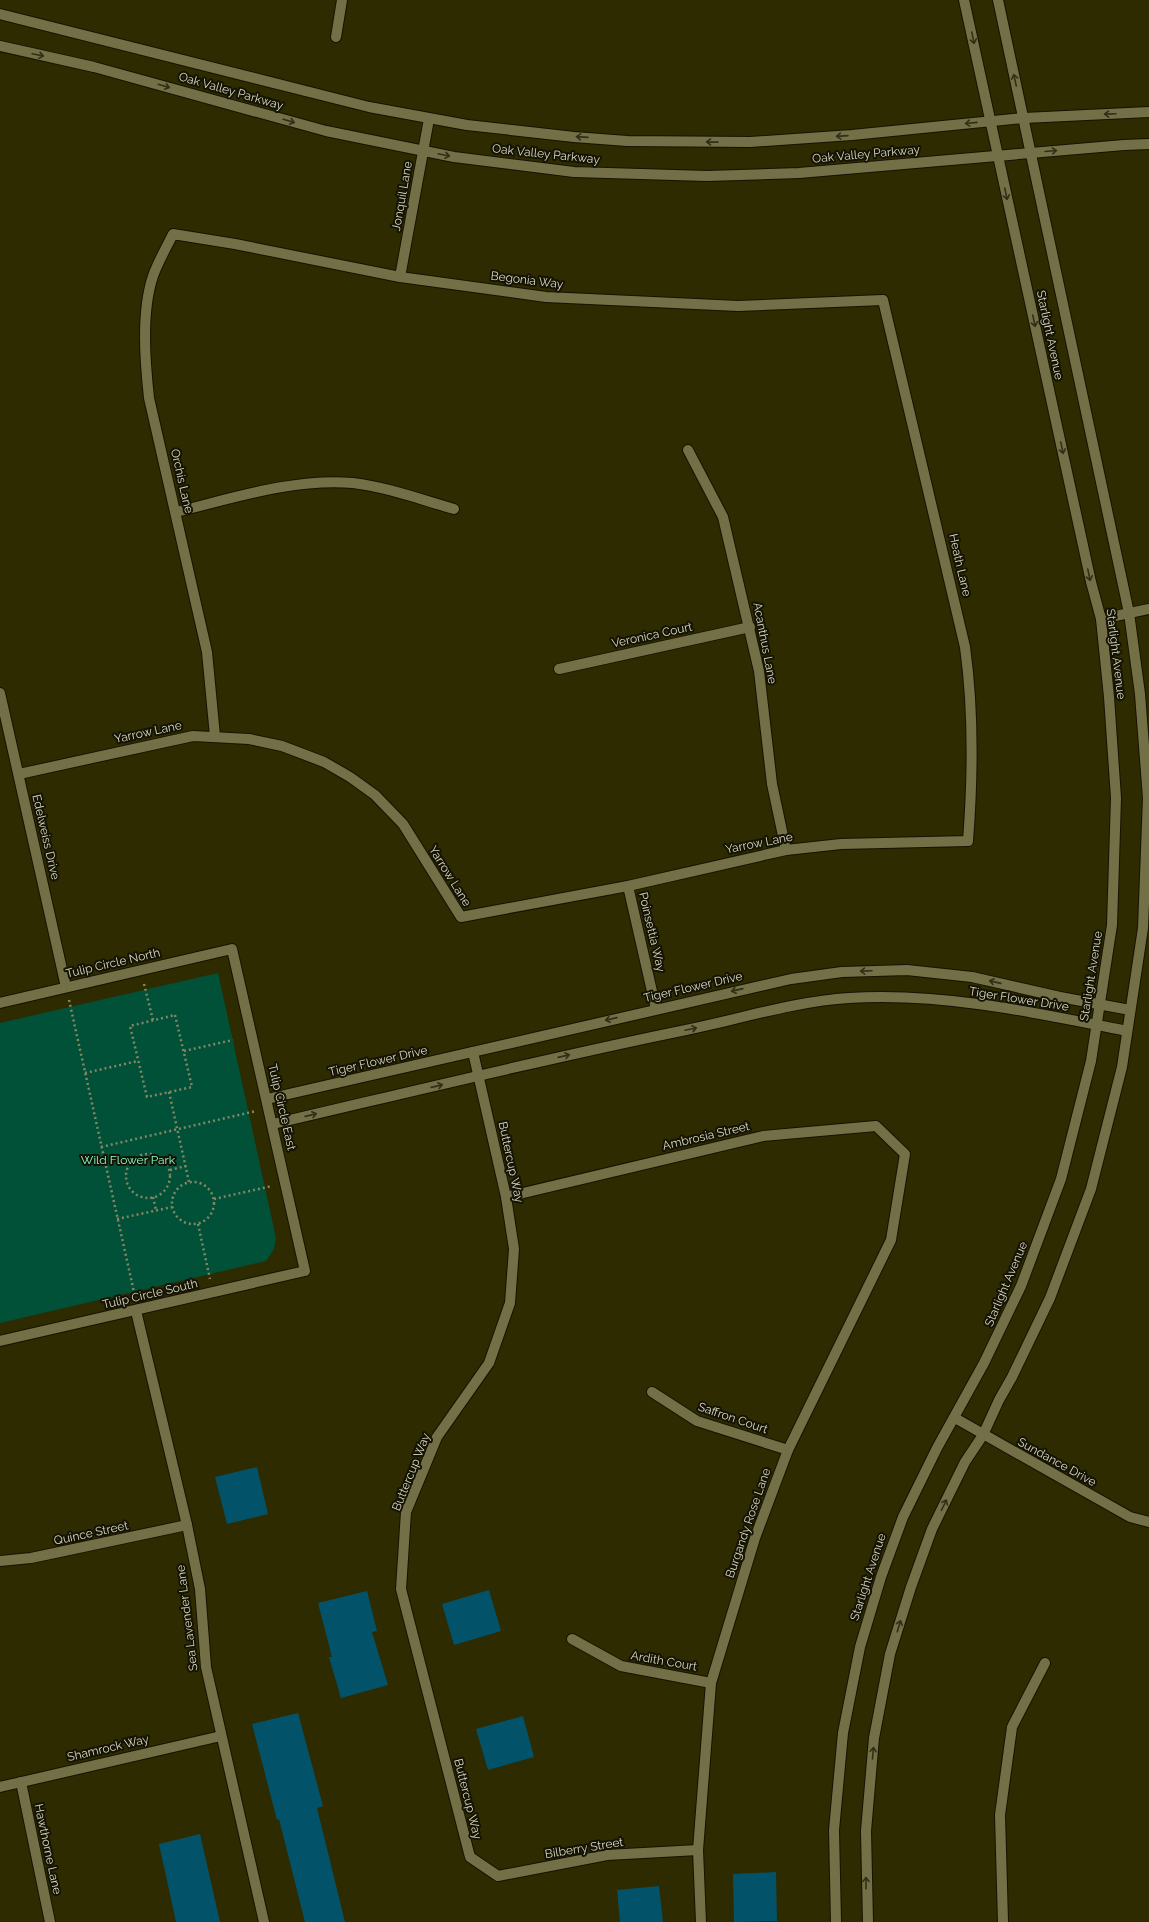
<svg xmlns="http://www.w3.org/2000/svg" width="1149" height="1922" font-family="Raleway,sans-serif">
<rect width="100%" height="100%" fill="#2e2b00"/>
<!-- green -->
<polygon fill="#015139" points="218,973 276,1238 274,1249 266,1261 0,1323 0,1023"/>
<!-- building -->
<g fill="#02536a">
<polygon points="257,1467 268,1514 227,1524 215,1477"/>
<polygon points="489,1590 501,1631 454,1645 442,1604"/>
<polygon points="367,1591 377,1631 372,1632 388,1685 341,1698 329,1657 332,1657 318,1603"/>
<polygon points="298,1713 323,1806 317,1808 345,1922 305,1922 279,1819 277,1820 252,1724"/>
<polygon points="523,1716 534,1757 488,1770 476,1729"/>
<polygon points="200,1834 220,1922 176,1922 159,1844"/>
<polygon points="776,1872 777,1921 734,1922 733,1874"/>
<polygon points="659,1886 663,1922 620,1922 617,1890"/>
</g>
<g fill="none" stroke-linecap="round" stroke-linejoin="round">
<!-- service casing -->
<g stroke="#161300" stroke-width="12">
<polyline id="service" points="336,37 342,0"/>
</g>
<!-- minor casing -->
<g stroke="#161300" stroke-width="12">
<g id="minor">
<polyline points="400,277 429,119"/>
<polyline points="688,450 723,517 759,671 772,784 786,850"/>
<path d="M176 512C234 498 294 478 353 483 387 487 422 500 454 509"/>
<polyline points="1101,619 1149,609"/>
<polyline points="559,669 750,627"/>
<polyline points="0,693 66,987"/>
<path d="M19 774 193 736 249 739 282 746 324 762 350 777 375 795 403 824 461 917 628 886 786 850 841 844 968 841C973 776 974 712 965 647L883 300 738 306 546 297 400 277 235 244 173 234C166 248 158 262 153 276 141 312 145 361 149 398L207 652 215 736"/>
<polyline points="628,886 656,1009"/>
<polyline points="0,1003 232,949 305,1271 0,1341"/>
<polyline points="473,1052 506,1197 514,1249 510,1303 489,1363 437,1437 406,1512 401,1589 470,1857 498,1876 607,1855 698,1850"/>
<polyline points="506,1197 763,1136 876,1126 905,1154 891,1240 788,1450 755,1538 711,1683 698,1850 701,1922"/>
<polyline points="136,1311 187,1525 200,1589 206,1667 264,1922"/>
<polyline points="652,1392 697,1421 788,1450"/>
<polyline points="955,1418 1130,1517 1149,1522"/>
<polyline points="0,1561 31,1558 187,1525"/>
<polyline points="572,1639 621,1666 711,1683"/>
<polyline points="21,1782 50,1922"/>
<polyline points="0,1787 221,1736"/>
<polyline points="1003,1922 1000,1815 1012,1727 1045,1663"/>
</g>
</g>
<!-- tertiary casing -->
<g stroke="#161300" stroke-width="12">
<g id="tertiary">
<polyline points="267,1099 791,979 842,972 907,970 972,977 1060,997 1130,1010"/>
<path d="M273 1124C410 1092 548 1058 686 1030 739 1019 797 1001 849 998 941 992 1038 1013 1127 1031"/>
<polyline points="836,1922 834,1830 843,1733 860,1647 881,1577 903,1517 937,1448 984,1363 1021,1286 1061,1179 1091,1061 1112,925 1116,798 1109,697 1101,619 1091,582 964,0"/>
<polyline points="868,1922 866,1831 874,1738 890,1654 911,1587 932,1529 965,1462 983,1435 999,1400 1012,1377 1050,1298 1091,1189 1122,1067 1143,928 1148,798 1140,694 1129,613 998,0"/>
</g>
</g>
<!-- secondary casing -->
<g stroke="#161300" stroke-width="12">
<g id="secondary">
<polyline points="0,14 369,107 467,125 574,137 627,141 750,142 852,135 1024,118 1149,112"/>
<polyline points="0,46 94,67 326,131 454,157 574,172 707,176 799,173 1124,145 1149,144"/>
</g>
</g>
<!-- path -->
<g stroke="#868564" stroke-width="2.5" stroke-dasharray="2 3" stroke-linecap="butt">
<polyline points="144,984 153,1020"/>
<polyline points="69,1000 134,1292"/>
<polygon points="175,1015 192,1087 147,1097 130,1026"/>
<polyline points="184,1051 233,1040"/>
<polyline points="85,1073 138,1061"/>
<polyline points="169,1092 189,1182"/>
<polyline points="101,1147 256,1111"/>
<circle cx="148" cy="1176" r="22"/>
<polyline points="170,1170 186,1166"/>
<circle cx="193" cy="1203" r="21"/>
<polyline points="153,1197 156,1210"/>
<polyline points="214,1199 272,1186"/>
<polyline points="117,1219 172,1207"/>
<polyline points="198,1224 210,1279"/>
</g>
<!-- service -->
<use href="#service" stroke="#737047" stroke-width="10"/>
<!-- minor -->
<use href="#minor" stroke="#737047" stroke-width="10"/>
<!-- tertiary -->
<use href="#tertiary" stroke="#737047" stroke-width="10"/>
<!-- secondary -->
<use href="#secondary" stroke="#737047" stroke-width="10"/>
</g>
<!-- one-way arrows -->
<defs><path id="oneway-shaft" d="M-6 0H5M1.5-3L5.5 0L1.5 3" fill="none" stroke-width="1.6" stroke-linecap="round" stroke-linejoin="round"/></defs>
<g stroke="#302f18">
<use href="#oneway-shaft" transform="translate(973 38) rotate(78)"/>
<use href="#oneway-shaft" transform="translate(38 55) rotate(12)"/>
<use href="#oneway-shaft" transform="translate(1015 80) rotate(-102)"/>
<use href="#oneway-shaft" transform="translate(164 86) rotate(16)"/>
<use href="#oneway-shaft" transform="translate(1110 114) rotate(178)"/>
<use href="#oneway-shaft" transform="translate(289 121) rotate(16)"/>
<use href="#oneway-shaft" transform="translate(971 123) rotate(174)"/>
<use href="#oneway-shaft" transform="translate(842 136) rotate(176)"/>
<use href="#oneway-shaft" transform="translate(582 137) rotate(-176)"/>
<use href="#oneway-shaft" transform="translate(712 142) rotate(-179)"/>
<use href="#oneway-shaft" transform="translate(1051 151) rotate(-5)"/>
<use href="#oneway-shaft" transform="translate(444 155) rotate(12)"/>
<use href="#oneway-shaft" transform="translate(1006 194) rotate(78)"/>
<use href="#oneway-shaft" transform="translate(1034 321) rotate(78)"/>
<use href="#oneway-shaft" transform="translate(1062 448) rotate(78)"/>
<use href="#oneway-shaft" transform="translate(1089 575) rotate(78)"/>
<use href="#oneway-shaft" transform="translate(866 971) rotate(178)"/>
<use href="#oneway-shaft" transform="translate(995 982) rotate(-167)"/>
<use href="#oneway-shaft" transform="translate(737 990) rotate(167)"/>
<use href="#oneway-shaft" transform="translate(611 1019) rotate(167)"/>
<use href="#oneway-shaft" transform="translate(691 1029) rotate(-12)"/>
<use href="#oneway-shaft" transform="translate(564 1056) rotate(-13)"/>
<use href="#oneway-shaft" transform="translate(437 1086) rotate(-13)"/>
<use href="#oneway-shaft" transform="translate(311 1115) rotate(-13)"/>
<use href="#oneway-shaft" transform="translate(944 1505) rotate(-64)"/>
<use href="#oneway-shaft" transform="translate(899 1626) rotate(-73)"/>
<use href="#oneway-shaft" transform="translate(873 1753) rotate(-85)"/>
<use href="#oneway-shaft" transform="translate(866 1883) rotate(-90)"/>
</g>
<g text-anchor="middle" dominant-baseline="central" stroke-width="4" stroke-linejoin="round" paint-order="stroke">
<!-- street labels -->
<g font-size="12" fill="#d8d7c0" stroke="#141304">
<text transform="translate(231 91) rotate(16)">Oak Valley Parkway</text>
<text transform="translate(546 154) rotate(6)">Oak Valley Parkway</text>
<text transform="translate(866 154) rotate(-5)">Oak Valley Parkway</text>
<text transform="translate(402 196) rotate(-80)">Jonquil Lane</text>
<text transform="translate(527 280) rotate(7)">Begonia Way</text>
<text transform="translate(1050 335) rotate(78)">Starlight Avenue</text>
<text transform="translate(182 481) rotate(77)">Orchis Lane</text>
<text transform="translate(960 565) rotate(77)">Heath Lane</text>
<text transform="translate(652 635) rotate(-12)">Veronica Court</text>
<text transform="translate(765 643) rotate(79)">Acanthus Lane</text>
<text transform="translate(1116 654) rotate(83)">Starlight Avenue</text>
<text transform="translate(148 732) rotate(-12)">Yarrow Lane</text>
<text transform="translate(46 837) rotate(77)">Edelweiss Drive</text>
<text transform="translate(759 843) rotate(-11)">Yarrow Lane</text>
<text transform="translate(450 876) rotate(58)">Yarrow Lane</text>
<text transform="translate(652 932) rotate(77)">Poinsettia Way</text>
<text transform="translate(113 963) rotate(-13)">Tulip Circle North</text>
<text transform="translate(1091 976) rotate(-81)">Starlight Avenue</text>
<text transform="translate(693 987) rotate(-13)">Tiger Flower Drive</text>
<text transform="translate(1019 999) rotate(9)">Tiger Flower Drive</text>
<text transform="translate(378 1061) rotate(-13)">Tiger Flower Drive</text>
<text transform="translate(282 1107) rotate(77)">Tulip Circle East</text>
<text transform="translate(706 1136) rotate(-13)">Ambrosia Street</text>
<text transform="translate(511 1162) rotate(78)">Buttercup Way</text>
<text transform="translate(1006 1284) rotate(-67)">Starlight Avenue</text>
<text transform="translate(150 1294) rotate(-13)">Tulip Circle South</text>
<text transform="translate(733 1418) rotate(19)">Saffron Court</text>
<text transform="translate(1057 1462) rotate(29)">Sundance Drive</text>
<text transform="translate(411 1472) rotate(-68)">Buttercup Way</text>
<text transform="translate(748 1523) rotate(-71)">Burgandy Rose Lane</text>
<text transform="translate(91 1533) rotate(-12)">Quince Street</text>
<text transform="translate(868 1577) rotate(-72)">Starlight Avenue</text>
<text transform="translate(187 1618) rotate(-97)">Sea Lavender Lane</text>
<text transform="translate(664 1661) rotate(10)">Ardith Court</text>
<text transform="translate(108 1748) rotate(-13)">Shamrock Way</text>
<text transform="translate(468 1799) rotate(76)">Buttercup Way</text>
<text transform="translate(584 1848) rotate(-9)">Bilberry Street</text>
<text transform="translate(48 1849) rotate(78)">Hawthorne Lane</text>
</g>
<!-- park labels -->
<g font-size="12" fill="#88fdcd" stroke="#141304">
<text x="128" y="1160">Wild Flower Park</text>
</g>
</g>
</svg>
